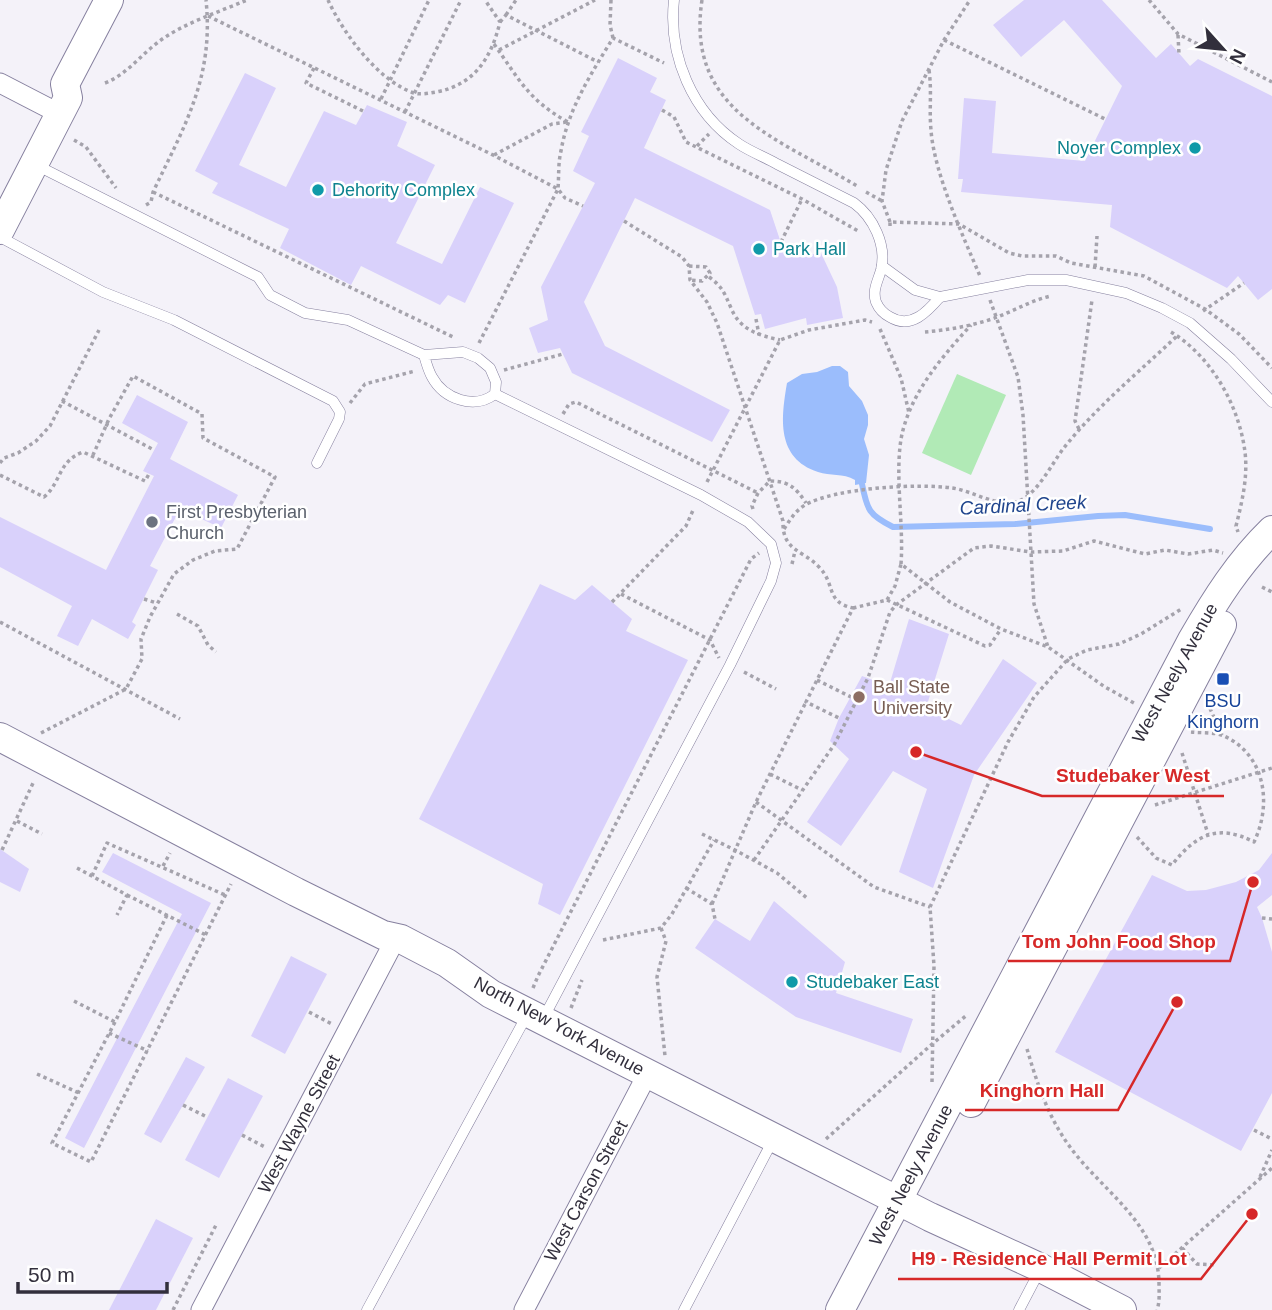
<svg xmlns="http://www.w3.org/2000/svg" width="1272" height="1310" font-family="Helvetica,sans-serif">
<rect width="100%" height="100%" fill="#f4f2f9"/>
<!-- green -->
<polygon fill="#b1eab6" points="957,374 1006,395 971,475 922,453"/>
<!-- water -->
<path fill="#9bbdfc" d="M832 366H840L848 372 849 386 862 401 868 415V425L864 439 869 455 866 483 855 485V480C843 473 830 476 818 472 776 458 781 418 787 383L802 374 817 372Z"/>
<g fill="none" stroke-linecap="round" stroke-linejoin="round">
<!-- stream -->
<path stroke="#9bbdfc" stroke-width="6" d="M862 484C867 510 869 515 893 527L1015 524 1098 516 1125 515 1210 529"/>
</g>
<!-- building -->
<g fill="#d9d1fb">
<polygon points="1024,0 1102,0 1156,58 1171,44 1190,66 1198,59 1272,96 1272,289 1258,300 1238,276 1227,288 1110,227 1112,205 961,192 963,179 958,179 964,98 996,101 992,153 1085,161 1122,86 1064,20 1021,57 993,25"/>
<polygon points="618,58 657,78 650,92 666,100 644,148 770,210 786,258 821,253 837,287 843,318 807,325 806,318 765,329 761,314 755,315 733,246 635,198 584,302 605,346 730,410 712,442 572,373 560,348 538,353 529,328 548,320 541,287 595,183 573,171 589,136 581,132"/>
<polygon points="245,73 276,88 239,165 286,187 324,111 356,125 367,105 407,122 397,146 435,165 396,243 442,264 480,187 514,203 465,303 448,295 440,305 361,266 351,285 280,248 289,229 212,193 218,183 195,171"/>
<polygon points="137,395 188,422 170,459 238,495 221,528 180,509 150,566 158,570 132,622 136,625 128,639 92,619 78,646 57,636 72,606 0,567 0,517 106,570 154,476 143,471 158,443 122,423"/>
<polygon points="540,584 575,600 592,585 632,619 626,631 688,660 560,915 538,904 543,884 419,819"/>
<polygon points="909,619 949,634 926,708 961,725 1003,659 1037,683 974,775 933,888 899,872 927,789 893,771 841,846 807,822 849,759 830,741 839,718 862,676 889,686"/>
<polygon points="0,849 29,869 20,892 0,882"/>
<polygon points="113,853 211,903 84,1148 65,1138 182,914 102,872"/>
<polygon points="1272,853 1272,895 1257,907 1262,918 1272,952 1272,1093 1241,1151 1055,1052 1152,875 1187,891 1206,890 1236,882 1259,870"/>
<polygon points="774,901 845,962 836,993 913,1019 901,1053 796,1017 695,948 715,919 750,941"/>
<polygon points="291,956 327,974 285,1054 251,1036"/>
<polygon points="186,1057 205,1067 161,1143 144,1134"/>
<polygon points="228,1078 263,1096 219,1178 185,1160"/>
<polygon points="156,1219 193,1238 156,1310 109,1310"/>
</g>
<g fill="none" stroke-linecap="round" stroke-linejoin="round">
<!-- lane casing -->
<g stroke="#86809f" stroke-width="11">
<g id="lane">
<path d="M674 0C668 55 692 113 739 144 751 152 765 157 777 164 803 177 828 190 854 203 873 217 887 245 881 270 878 281 872 290 876 302 879 309 884 314 890 317 911 330 928 311 940 297"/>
<path d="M36 165 258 277 270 295 305 313 348 320 424 355 463 352 478 358 490 368 496 382 495 394C474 410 444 399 432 377 428 370 426 362 424 355"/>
<polyline points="0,237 103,292 174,320 333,401 340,412 339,419 317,463"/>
<polyline points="882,266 915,290 940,297 1028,280 1066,280 1126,293 1162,308 1190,323 1231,359 1272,402"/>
<polyline points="495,394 701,495 748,522 771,544 776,563 771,581 730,665 543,1019"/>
<polyline points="367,1310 527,1015"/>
<polyline points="684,1310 773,1140"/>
<polyline points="1019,1310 1040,1270"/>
</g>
</g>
<!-- street casing -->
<g stroke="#86809f" stroke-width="21">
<g id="street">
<polyline points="0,83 60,114"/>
<polyline points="201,1310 396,938"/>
<polyline points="524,1310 648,1073"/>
</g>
</g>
<!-- secondary casing -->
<g stroke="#86809f" stroke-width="30">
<g id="secondary">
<polyline points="0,230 68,98 65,84 109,0"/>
<polyline points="0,737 296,892 383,935 401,939 447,963 491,994 930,1217 1041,1268 1122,1310"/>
<polyline points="971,1103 1222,625"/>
<path d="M840 1310 1192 640C1215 600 1239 562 1272 530"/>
</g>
</g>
<!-- path -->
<g stroke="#a5a3ac" stroke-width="3.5" stroke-dasharray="3.5 3.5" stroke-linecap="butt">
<path d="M328 0C343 33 378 81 414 93 421 95 429 93 436 92 474 85 491 59 500 22L485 0"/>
<polyline points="611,0 610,25 613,38"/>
<path d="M702 0C685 112 779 138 857 186"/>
<polyline points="1149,0 1178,34 1272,82"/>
<polyline points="506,15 516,0"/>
<path d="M208 16 493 155 558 189C559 176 558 163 561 151 568 109 591 74 613 38L664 63"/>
<polyline points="500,22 506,15 598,62"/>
<polyline points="1178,35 1179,54"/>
<polyline points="944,40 1105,119"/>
<path d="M494 44C519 79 528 100 568 122"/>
<polyline points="499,50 595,0"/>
<polyline points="314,68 306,83 363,111"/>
<path d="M929 70C932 91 929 110 931 130 934 173 963 236 980 276"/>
<path d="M105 83C126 75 140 56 157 43 181 24 219 12 247 0"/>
<polyline points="381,99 429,0"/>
<polyline points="662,110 674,117 686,142 802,199 858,231"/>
<polyline points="405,112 461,0"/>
<polyline points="74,140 86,147 116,188"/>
<polyline points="697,146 709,134"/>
<polyline points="494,155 552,124 566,122"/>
<polyline points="153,192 453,337"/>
<polyline points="866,192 882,201"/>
<path d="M146 205 151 202 153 192C185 125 214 77 206 0"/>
<path d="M624 221 682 257 689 266 690 280 707 302 717 323 783 521C782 551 803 550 819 567 836 584 825 602 853 608L806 702 839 718"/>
<polyline points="890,222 882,201 886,170 902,121 944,40 970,0"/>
<polyline points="890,226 890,222 959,224 1009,253 1022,256 1056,256 1071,263 1144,276 1205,309 1239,334 1272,368"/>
<polyline points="781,242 802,199"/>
<polyline points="689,266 706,267 710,273 702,281 690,280"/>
<polyline points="1095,267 1097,236"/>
<path d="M709 277C722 286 725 294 731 308 740 330 758 335 780 340"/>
<polyline points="990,300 1018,377 1023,415 1034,604 1048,647"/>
<polyline points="1203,311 1244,283"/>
<polyline points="756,319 759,335"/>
<polyline points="880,329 901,378 909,413"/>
<path d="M925 332C949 330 977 325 1000 316 1017 309 1033 300 1051 296"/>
<path d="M1171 332C1211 356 1239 405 1245 452 1248 477 1242 502 1236 526L1238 532"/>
<polyline points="479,343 558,189 565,198 583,206"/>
<polyline points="504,370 563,354"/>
<polyline points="62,401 154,450"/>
<polyline points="350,403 365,384 415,371"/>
<polyline points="563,414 569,404 576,402 758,493"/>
<polyline points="1079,429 1075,421 1092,300"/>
<polyline points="0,463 4,458 18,453 36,441 50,426 99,330"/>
<path d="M0 475 44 497C61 483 58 461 83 452L145 481 149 474"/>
<polyline points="707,482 780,340 809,330 865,320 872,322"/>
<path d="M753 509 752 506 758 493 770 481C789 481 796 488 806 503"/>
<path d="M784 529C790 520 795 511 805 505 834 488 918 483 952 488 974 491 996 508 1019 501 1036 495 1052 464 1063 449 1096 407 1139 372 1177 336"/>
<polyline points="792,564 795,551"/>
<path d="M901 564C904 524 894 472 902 434 912 391 942 357 971 325"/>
<polyline points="1262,587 1272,592"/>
<polyline points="621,594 710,640 719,658"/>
<polyline points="144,599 157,603"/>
<polyline points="887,600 985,646 990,645 1001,629"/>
<polyline points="612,602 686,526 694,508"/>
<polyline points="853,608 887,600 895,586 901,564 950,602 1001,629 1048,647 1105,687 1134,703"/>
<polyline points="177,614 198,626 208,645 216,652"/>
<polyline points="0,622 180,719"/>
<polyline points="744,672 776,689"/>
<polyline points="817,680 851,697"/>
<polyline points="1207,702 1222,735"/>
<polyline points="41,733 126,689 142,659 141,639 150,617 174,574 193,560 215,551 237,549 275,477 203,438 202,414 133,376 109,419 93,455"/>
<polyline points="1182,753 1208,834"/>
<polyline points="770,774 802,790"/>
<polyline points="756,802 874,887 930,907"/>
<polyline points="1155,805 1272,768"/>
<polyline points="17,821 42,834"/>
<polyline points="702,834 735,850 777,873 807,898"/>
<path d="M1137 837 1156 858 1172 865C1195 835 1218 823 1254 842 1272 805 1266 755 1224 736 1215 732 1202 733 1191 732"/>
<polyline points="2,850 34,781"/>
<polyline points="754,860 834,745 868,678 890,612 896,605 974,548 991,546 1031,552 1063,551 1094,541 1145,554 1165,550 1188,554 1213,550 1223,553"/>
<polyline points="163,866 170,853"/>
<polyline points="77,868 127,895 117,915"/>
<polyline points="92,876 107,843 225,895"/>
<polyline points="686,888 712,904 715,919"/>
<polyline points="127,895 206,935"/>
<polyline points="712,904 756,802 806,702"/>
<polyline points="167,915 115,1022 52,1143 91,1162 231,884"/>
<polyline points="1262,918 1272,919"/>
<polyline points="661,928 666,941 657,977 665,1056"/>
<polyline points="603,940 661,928 672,914 714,840"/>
<polyline points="533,988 538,976 751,559 759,553"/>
<polyline points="74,1001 115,1022"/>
<polyline points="571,1008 582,980"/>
<polyline points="309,1012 332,1024"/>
<polyline points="109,1033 148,1051"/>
<path d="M1027 1049C1037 1083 1048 1117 1070 1147 1102 1191 1158 1223 1159 1283 1159 1293 1160 1301 1157 1310"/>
<polyline points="37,1074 79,1093"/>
<polyline points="932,1082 934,966 930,907 1008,742 1034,697 1068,659 1087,650 1119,644 1141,634 1183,608"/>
<polyline points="183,1105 207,1117"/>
<polyline points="1254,1130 1272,1139"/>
<polyline points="242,1135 265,1147"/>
<polyline points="826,1139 931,1045 967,1015"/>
<polyline points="1260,1177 1272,1150"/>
<polyline points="1182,1248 1197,1264 1217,1265"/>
<polyline points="1159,1268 1272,1168"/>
<polyline points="173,1310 216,1225"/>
</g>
<!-- lane -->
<use href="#lane" stroke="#fff" stroke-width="10"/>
<!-- street -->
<use href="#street" stroke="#fff" stroke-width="19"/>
<!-- secondary -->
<use href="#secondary" stroke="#fff" stroke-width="28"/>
</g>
<!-- markers -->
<g fill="#0f9aa8" stroke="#fff" stroke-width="2.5">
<circle cx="1195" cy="148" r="7"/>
<circle cx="318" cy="190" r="7"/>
<circle cx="759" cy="249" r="7"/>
<circle cx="792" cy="982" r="7"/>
</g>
<circle fill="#6b7280" stroke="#fff" stroke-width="2.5" cx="152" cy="522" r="7"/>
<rect fill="#1a4fb4" stroke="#fff" stroke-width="2.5" x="1216" y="672" width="14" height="14" rx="3.5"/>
<circle fill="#8d6e63" stroke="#fff" stroke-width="2.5" cx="859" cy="697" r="7"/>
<g text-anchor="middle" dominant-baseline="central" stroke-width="5" stroke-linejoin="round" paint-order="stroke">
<!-- culture labels -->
<g font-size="18" fill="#0d838f" stroke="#fff" text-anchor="start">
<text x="1181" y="148" text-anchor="end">Noyer Complex</text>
<text x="332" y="190">Dehority Complex</text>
<text x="773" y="249">Park Hall</text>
<text x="806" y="982">Studebaker East</text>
</g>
<!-- worship labels -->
<g font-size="18" fill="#5b616d" stroke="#fff" text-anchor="start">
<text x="166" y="512">First Presbyterian<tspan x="166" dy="21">Church</tspan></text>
</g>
<!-- street labels -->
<g font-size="18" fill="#322f3c" stroke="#fff">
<text transform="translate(1175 673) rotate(-61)">West Neely Avenue</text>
<text transform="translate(559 1026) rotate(28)">North New York Avenue</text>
<text transform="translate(299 1124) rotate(-62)">West Wayne Street</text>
<text transform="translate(911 1175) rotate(-62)">West Neely Avenue</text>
<text transform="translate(586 1191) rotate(-62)">West Carson Street</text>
</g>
<!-- education labels -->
<g font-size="18" fill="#785e54" stroke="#fff" text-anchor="start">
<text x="873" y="687">Ball State<tspan x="873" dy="21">University</tspan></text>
</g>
<!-- transit labels -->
<g font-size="18" fill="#164399" stroke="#fff">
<text x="1223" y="701">BSU<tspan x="1223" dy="21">Kinghorn</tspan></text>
</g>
<!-- water labels -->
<g font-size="19" font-style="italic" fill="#20458d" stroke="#fff">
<text transform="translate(1023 505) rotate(-3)">Cardinal Creek</text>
</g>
</g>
<!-- callouts -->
<path fill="none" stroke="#d62828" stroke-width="2.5" d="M916 752L1042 796H1224M1253 882L1230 961H1008M1177 1002L1118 1110H965M1252 1214L1201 1279H898"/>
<g fill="#d62828" stroke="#fff" stroke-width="2.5">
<circle cx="916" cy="752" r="7"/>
<circle cx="1253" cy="882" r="7"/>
<circle cx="1177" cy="1002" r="7"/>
<circle cx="1252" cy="1214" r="7"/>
</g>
<g font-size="19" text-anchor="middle" font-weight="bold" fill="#d62828" stroke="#fff" stroke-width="5" stroke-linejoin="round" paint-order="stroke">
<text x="1133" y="782">Studebaker West</text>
<text x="1119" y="948">Tom John Food Shop</text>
<text x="1042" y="1097">Kinghorn Hall</text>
<text x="1049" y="1265">H9 - Residence Hall Permit Lot</text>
</g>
<!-- north arrow -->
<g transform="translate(1223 49) rotate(117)" stroke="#ffffff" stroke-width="5" paint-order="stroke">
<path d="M0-5L12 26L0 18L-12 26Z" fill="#322f3c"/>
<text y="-10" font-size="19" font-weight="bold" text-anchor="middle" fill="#322f3c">N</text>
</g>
<!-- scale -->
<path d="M18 1282v10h149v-10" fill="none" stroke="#322f3c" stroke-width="3.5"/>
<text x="28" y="1282" font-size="21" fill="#322f3c" stroke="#ffffff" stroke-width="5" paint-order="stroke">50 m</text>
</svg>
